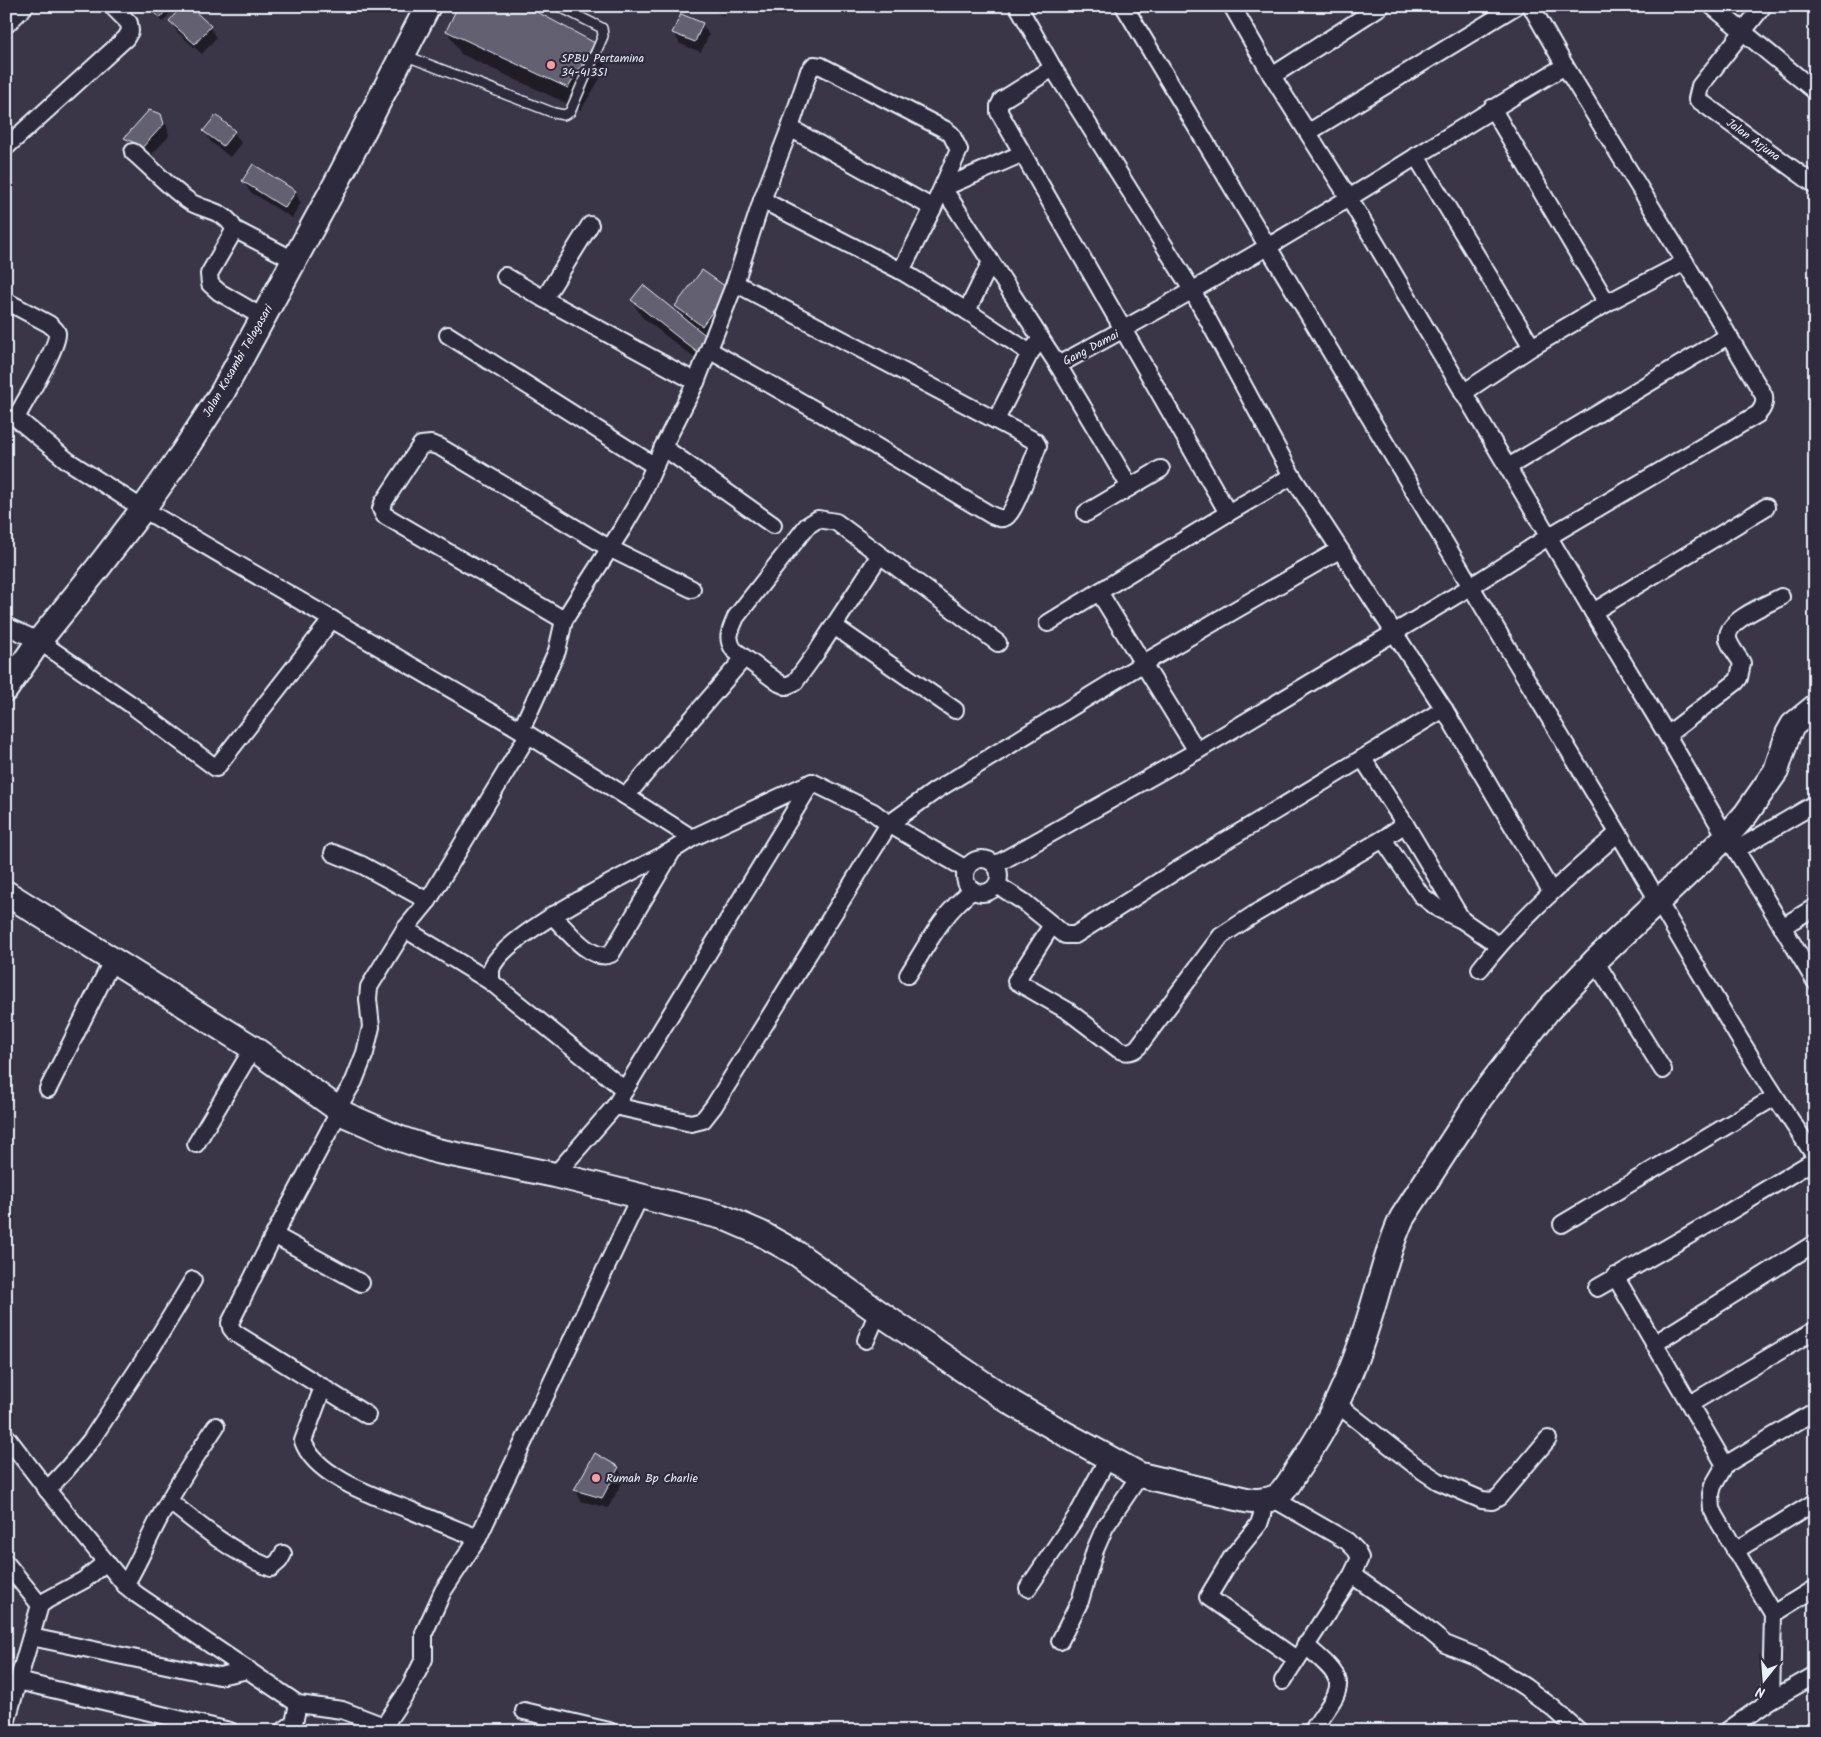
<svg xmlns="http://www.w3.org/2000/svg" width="1821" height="1737" font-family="Kalam,sans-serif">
<rect width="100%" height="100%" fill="#3a3648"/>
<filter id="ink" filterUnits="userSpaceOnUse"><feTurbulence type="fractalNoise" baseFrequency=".02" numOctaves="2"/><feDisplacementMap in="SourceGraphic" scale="10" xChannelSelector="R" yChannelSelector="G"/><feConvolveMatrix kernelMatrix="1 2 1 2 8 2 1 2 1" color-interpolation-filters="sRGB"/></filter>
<g filter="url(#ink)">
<!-- shadow -->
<g fill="#0007">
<polygon points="143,6 172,6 173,9 163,22"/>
<polygon points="704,6 728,6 724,16"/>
<polygon points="170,21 210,27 216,38 202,54 177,32"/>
<polygon points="702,24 709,35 701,52 680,44 674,33"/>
<polygon points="447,31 594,44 607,67 581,110 461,54"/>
<polygon points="160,115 167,126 169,136 146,161 132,149 126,138"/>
<polygon points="216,117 234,132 241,143 230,157 211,142 205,131"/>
<polygon points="244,181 295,192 301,203 292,218 250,192"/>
<polygon points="728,290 708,338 718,356 708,369 642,317 632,301 685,320 677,306"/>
<polygon points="618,1468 624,1479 608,1508 581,1501 575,1490"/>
</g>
<!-- building -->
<g fill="#636171" stroke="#e8f1f8">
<polygon points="147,6 169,6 160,18 146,7"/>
<polygon points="182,6 189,6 211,26 195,44 169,21"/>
<polygon points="458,6 526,6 595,43 568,88 446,31"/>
<polygon points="681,14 703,23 695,42 672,33"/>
<polygon points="149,110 161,114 164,124 139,151 135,143 124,138"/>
<polygon points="216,115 235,131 223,146 203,131"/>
<polygon points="253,164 296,191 285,208 242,181"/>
<polygon points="702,270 729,289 702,326 675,306"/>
<polygon points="643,285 709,338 698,353 631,300"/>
<polygon points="595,1453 619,1467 602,1498 574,1490"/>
</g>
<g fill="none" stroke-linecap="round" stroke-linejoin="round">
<!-- lane casing -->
<g stroke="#e8f1f8" stroke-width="12">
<polyline id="lane" points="404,55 554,113 564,115 570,112 603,36 602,28 558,6"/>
</g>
<!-- street casing -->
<g stroke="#e8f1f8" stroke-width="20">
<g id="street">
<polyline points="1018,6 1053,68 1192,290 1292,476 1444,709 1551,891"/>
<path d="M1124 6C1284 272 1441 539 1601 804 1672 922 1737 1043 1815 1156"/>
<polyline points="1232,6 1272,76 1349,198 1593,612 1667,735 1726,837 1736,850 1815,981"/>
<polyline points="1712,6 1815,91"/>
<polyline points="1763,6 1700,86 1697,99 1815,185"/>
<polyline points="6,25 25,6"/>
<polyline points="1053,68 1002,100 999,106 999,112 1228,513"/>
<polyline points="1272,76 1381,6"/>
<polyline points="1492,108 1607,303"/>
<polyline points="790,128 933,208"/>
<polyline points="1309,132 1516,6"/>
<polyline points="6,147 126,38 130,31 129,23 112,6"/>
<path d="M133 152C151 167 172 191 192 203 207 211 226 211 234 229L232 234 209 274 210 284 219 292 264 318"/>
<polyline points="1021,154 943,188 1058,365 1130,487"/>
<polyline points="1416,156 1532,347"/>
<polyline points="762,200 901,271 967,311 991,262"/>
<polyline points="234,229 294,260"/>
<polyline points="505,276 544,299 696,382"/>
<polyline points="544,299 590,225"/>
<path d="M6 301 49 324C52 327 56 329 57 333 59 346 23 404 16 418"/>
<polyline points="967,311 1030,353 1041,339"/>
<polyline points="448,335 655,466"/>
<path d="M709 350 817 411 991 515C996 517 1001 520 1006 517 1016 511 1033 458 1038 446L1035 441 735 283"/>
<path d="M1058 365C1156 312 1254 256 1349 198 1421 154 1492 108 1565 66"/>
<polyline points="1463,393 1532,347 1607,303 1685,262"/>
<polyline points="6,412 16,418 68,461 143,509 521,730 692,838"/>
<polyline points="996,420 1030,353"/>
<polyline points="663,447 773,525"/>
<polyline points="1508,467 1728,336"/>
<polyline points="1086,513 1161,469"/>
<path d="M880 555 816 653 795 682 786 686 779 683 734 650C725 637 731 630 736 617L807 526 818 519 836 522 998 643"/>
<polyline points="1099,592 1197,751"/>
<polyline points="1593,612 1766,507"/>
<polyline points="564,620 384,515 381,509 383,503 421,445 431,444 440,447 609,548 692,589"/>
<polyline points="1048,623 1228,513 1292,476"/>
<polyline points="6,626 39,641 129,703 216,768 332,619"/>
<polyline points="834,626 955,710"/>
<polyline points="521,730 557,651 564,620 624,526 642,495 663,447 696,382 735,283 762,200 790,128 809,71 814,65 821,66 946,130 951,134 959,150 933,208 901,271"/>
<path d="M1667 735 1736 682 1739 678 1742 663C1738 656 1730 647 1728 639 1725 620 1768 604 1781 597"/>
<polyline points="1363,759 1405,824 1462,920"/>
<polyline points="626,796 744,658"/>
<polyline points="1383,839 1421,895 1439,909 1462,920 1498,945"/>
<polyline points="1736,850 1815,804"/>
<polyline points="333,853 362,865 428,901"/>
<circle cx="982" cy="876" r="17"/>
<path d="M995 865 1197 751 1470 587 1548 537 1758 414C1763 408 1765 404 1764 396L1685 262 1565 66 1531 6"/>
<polyline points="997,885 1024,902 1065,935 1075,935 1182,867 1444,709"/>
<path d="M552 915C565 928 591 963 611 954L673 850"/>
<path d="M1052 925 1016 981 1068 1011 1118 1049C1125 1053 1131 1053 1138 1047L1221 936 1256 913 1383 839 1405 824"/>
<polyline points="1782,927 1815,907"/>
<polyline points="405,929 491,982 625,1090"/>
<polyline points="1595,961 1663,1070"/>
<path d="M1480 969C1520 917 1570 876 1618 833"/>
<path d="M908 975C927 945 943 912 973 890"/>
<path d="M491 982C491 979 491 974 491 970 500 935 638 869 673 850L692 838 812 782 873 812 889 824 966 869"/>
<polyline points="48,1089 113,959"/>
<polyline points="615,1106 691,1123 703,1120 714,1106 889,824 935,791 1142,664 1339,550"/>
<polyline points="337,1109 354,1081 365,1053 371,1027 368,999 369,987 405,929 428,901 528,735"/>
<polyline points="340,1110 274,1235 230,1323 231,1328 235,1333 367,1415"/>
<polyline points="196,1144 253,1048"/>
<polyline points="555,1175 615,1106 812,782"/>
<polyline points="1562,1224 1775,1097"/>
<polyline points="274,1235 361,1283"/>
<polyline points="1615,1276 1725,1465"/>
<polyline points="1597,1288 1719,1218 1815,1160"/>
<polyline points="866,1340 878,1312"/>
<polyline points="1654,1344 1815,1243"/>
<path d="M323 1387 303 1441C315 1477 377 1497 410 1510 433 1520 456 1529 478 1538"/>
<polyline points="1337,1404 1417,1467 1438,1481 1482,1500 1492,1501 1499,1497 1548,1439"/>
<polyline points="1690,1404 1815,1330"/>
<polyline points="6,1436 52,1496 125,1585 136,1594 298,1704 342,1710 384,1726 388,1731"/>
<polyline points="47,1490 66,1470 91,1440 151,1349 193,1280"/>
<polyline points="1272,1498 1347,1541 1356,1550 1360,1558 1352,1575 1283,1681"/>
<polyline points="1264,1500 1262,1515 1259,1524 1232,1557 1208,1597 1296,1659"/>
<path d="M169 1501C200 1526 233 1553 271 1568L279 1561 283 1554"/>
<polyline points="1735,1551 1815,1502"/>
<polyline points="6,1563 40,1605"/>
<polyline points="1352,1575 1417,1621 1445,1644 1480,1658 1525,1687 1553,1708 1579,1731"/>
<path d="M125 1585C139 1562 148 1539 161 1515 177 1484 197 1455 216 1426"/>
<polyline points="1028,1588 1078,1514 1108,1458"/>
<polyline points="1773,1614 1815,1588"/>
<polyline points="31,1637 219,1676 249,1670"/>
<polyline points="1060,1641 1080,1601 1095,1550 1105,1527 1140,1475"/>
<path d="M1305 1645C1353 1685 1343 1684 1312 1731"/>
<polyline points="18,1681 230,1731"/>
<polyline points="1771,1700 1773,1614 1716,1517 1712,1509 1711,1494 1713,1486 1725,1465 1815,1411"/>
<polyline points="524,1711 609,1731"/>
<polyline points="6,1723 40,1605 47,1600 84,1580 106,1562"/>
<polyline points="384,1726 410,1687 424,1659 424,1633 434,1611 443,1591 478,1538 640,1196"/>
<polyline points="283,1731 294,1723 298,1704"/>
<polyline points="1727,1731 1771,1700 1815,1675"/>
</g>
</g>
<!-- secondary casing -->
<g stroke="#e8f1f8" stroke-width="28">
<g id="secondary">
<polyline points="6,689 39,641 97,569 143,509 182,454 222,393 338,180 428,6"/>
<path d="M6 893 253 1048 346 1115 401 1139 437 1151 555 1175 640 1196 723 1217 760 1233 796 1253 878 1312 1012 1403 1067 1435 1140 1475 1246 1500C1254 1502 1267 1501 1276 1497 1285 1492 1293 1476 1299 1467 1331 1422 1353 1372 1369 1319 1380 1285 1387 1250 1402 1218L1480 1098 1548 1010 1595 961 1726 837 1746 814 1776 771 1788 734 1793 725 1815 707"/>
</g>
</g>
<!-- lane -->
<use href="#lane" stroke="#2f2a3d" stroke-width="9"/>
<!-- street -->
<use href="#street" stroke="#2f2a3d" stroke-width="16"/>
<!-- secondary -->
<use href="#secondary" stroke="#2f2a3d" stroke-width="24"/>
</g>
</g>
<!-- markers -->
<g fill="#ff9aa2" stroke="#2f2a3d" stroke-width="2">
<circle cx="551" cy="65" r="5"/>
<circle cx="596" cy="1478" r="5"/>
</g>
<g text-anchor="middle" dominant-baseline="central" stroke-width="4.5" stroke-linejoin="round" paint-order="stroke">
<!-- poi labels -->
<g font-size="12" fill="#e8f1f8" stroke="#2f2a3d" text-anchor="start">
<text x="561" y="58">SPBU Pertamina<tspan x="561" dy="14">34-41351</tspan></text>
<text x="606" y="1478">Rumah Bp Charlie</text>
</g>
<!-- street labels -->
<g font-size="12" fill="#e8f1f8" stroke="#2f2a3d">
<text transform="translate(1753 140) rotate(36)">Jalan Arjuna</text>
<text transform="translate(1091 348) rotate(-28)">Gang Damai</text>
<text transform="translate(238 361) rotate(-60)">Jalan Kosambi Telagasari</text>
</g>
</g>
<!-- margin -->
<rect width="1821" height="1737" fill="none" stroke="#2f2a3d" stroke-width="25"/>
<rect x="12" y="12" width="1796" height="1712" fill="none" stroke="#e8f1f8" stroke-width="2" filter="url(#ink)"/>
<!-- north arrow -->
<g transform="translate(1764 1680) rotate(197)" stroke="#2f2a3d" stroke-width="4" paint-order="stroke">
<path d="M0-4L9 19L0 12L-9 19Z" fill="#e8f1f8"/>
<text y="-8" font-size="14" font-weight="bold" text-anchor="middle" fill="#e8f1f8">N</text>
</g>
</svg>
